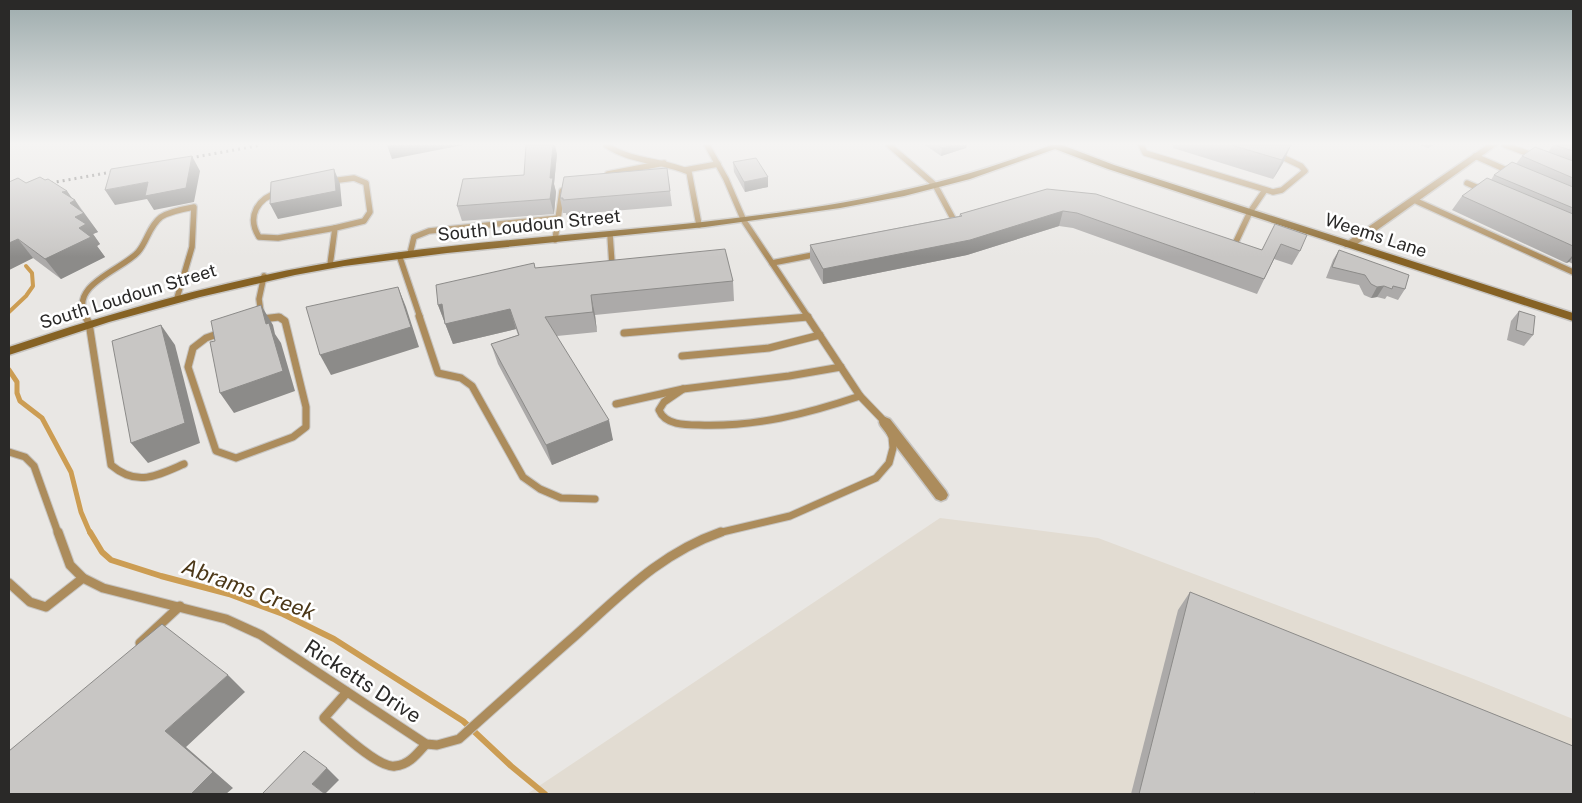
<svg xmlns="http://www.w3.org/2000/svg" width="1582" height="803" font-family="'Public Sans',sans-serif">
<rect width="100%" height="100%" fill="#e9e7e4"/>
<!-- built -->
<polygon fill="#e2dcd2" points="940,518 1098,538 1471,678 1573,719 1573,794 527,794"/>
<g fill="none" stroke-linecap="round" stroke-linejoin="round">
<!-- stream-far2 -->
<polyline stroke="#cc9d53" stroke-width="4" points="9,312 26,296 33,286 32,273 26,266"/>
<!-- stream-far1 -->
<polyline stroke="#cc9d53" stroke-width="5" points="9,370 17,382 17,393 20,401 42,418 71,472 81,512 90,533"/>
<!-- stream -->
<polyline stroke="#cc9d53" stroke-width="6" points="90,532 102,552 111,560 161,576 229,594 283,614 334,639 463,721 511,766 545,794"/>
<!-- service-far2 casing -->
<g stroke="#c7c5c2" stroke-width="8">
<g id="service-far2">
<path d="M606 145C631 162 662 160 689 172L699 225"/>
<polyline points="707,145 726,179 744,221 808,317"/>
<polyline points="889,145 935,185 956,224"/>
<polyline points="1141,145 1145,153 1273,192 1282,190 1305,171 1301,166 1276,154"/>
<polyline points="1505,145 1535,156"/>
<polyline points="1475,156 1511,172"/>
<polyline points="685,170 718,164"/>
<polyline points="608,174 664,163"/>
<polyline points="1467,183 1483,190"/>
<path d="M279 192C258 198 246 216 259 237L278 238 335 228"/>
<polyline points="1414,200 1573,272"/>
<polyline points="610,235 612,264"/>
<polyline points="555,240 562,191"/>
<polyline points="1233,248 1250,212 1265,190"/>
<polyline points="410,254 414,237 429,231 558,218"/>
<polyline points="399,255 420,317"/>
<polyline points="772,263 818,254"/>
<polyline points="330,265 335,228 364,221 370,212 366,183 354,178 331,181"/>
<polyline points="261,313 259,299 264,276"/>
<path d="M86 317C68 285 122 270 138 252 147 242 149 226 161 217 170 211 183 209 194 207L192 247 177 298"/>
<polyline points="276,317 280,317"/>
<polyline points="804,317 808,317"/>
</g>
</g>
<!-- service-far1 casing -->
<g stroke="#c7c5c2" stroke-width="9">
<g id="service-far1">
<path d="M85 316 89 323 111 465C137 487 156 476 184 464"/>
<polyline points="419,316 438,373 461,378 472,386 523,477 540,489 561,498 595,499"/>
<polyline points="223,332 206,338 193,348 188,367 216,451 236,458 293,437 306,427 306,407 285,321 279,317 262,319"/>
<polyline points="624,333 808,317"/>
<polyline points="682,356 769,348 820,335"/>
<path d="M683 389 664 402 659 410C665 425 685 425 699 425 755 427 807 414 860 396"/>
<polyline points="616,404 683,389 789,376 841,367"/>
<polyline points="9,452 25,457 34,466 58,533"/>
<polyline points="718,533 790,516 876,478 889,463 893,448 892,437 885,422 860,396 807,316"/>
</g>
</g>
<!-- service casing -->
<g stroke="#c7c5c2" stroke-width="11">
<g id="service">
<path d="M58 532 70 565 83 578 103 588 226 619 261 635 426 744 437 745 459 739C498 704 537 669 576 635 623 593 661 553 721 532"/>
<polyline points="9,583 30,602 46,607 83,578"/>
<polyline points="140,643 180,606"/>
<path d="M347 692 324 718C337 729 379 769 395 766 409 765 417 754 426 744"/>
</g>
</g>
<!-- minor casing -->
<g stroke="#c7c5c2" stroke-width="3">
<g id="minor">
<polygon points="1487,145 1497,145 1353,247 1345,247 1344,245 1345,243"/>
<polygon points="885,417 890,419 946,491 948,495 946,499 941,501 936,499 880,425 879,422 880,419"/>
</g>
</g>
<!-- secondary casing -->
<g stroke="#c7c5c2" stroke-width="3">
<path id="secondary" d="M1051 145H1062L1114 165 1573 313V321L1108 169 1055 149 970 179 904 196 840 208 705 227 447 253 344 266 295 275 200 297 109 322 9 355V347C134 305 261 270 393 253 613 224 843 228 1051 145Z"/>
</g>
<!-- service-far2 -->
<use href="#service-far2" stroke="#ac8c5c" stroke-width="5.5"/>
<!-- service-far1 -->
<use href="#service-far1" stroke="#ac8c5c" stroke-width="7"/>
<!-- service -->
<use href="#service" stroke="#ac8c5c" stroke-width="9"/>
<!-- minor -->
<use href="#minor" fill="#ac8c5c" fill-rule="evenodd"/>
<!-- secondary -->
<use href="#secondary" fill="#866224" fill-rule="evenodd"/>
<!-- rail -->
<g stroke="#696866" stroke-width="3" stroke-dasharray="2 4" stroke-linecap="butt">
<polyline points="179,160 261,145"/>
<polyline points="39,185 123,170"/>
</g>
</g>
<!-- wall -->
<g fill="#acaaa9">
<polygon points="925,145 967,145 966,148 941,156"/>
<polygon points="1174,145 1291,145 1283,163 1273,179 1173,148"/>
<polygon points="1420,145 1434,145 1428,148"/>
<polygon points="1553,145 1573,145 1573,264 1569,262 1566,263 1452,210 1462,196 1491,180 1494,175 1516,164 1522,156 1548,152"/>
<polygon points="557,154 554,184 556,192 554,214 462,221 457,206 524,175"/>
<polygon points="733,162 768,187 745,192 734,172"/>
<polygon points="667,168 672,206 566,215 566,213 563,213 560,198"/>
<polygon points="45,180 67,191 72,199 75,200 98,232 93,234 100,244 97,246 105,257 61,279 33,258 9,270 9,182 26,183"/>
<polygon points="1047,189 1262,250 1275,224 1300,251 1292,265 1274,259 1257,294 1073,228 1059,226 967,255 823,284 810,260 810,245 959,216 960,214"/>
<polygon points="1339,250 1405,289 1398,300 1387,296 1385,299 1377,297 1371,298 1364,295 1359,285 1326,278 1333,260"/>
<polygon points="535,268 733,281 734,301 595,315 597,332 557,336 613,440 552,465 498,364 491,344 518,335 516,329 453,344 438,305"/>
<polygon points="1519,311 1533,335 1524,346 1507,340 1511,321"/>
<polygon points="1190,592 1573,794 1131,794 1178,610"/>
</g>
<!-- shaded-wall -->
<g fill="#8c8b89">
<polygon points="387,145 463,145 392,159"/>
<polygon points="553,145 555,145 557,154 554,184 556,192 554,214 550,199 550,178"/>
<polygon points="952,145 967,145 966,148 941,156 942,148"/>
<polygon points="1291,145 1283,163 1273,179 1282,160"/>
<polygon points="192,156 200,171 194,202 154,210 147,199 115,205 105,190 148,182"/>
<polygon points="334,169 340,184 342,206 278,219 270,204"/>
<polygon points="768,177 768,187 745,192 744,182"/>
<polygon points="67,191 74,201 75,200 83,213 84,213 98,232 93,234 100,244 97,246 105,257 61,279 45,259 79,228 75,217 62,192"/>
<polygon points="1063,211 1059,226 967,255 823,284 823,269"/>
<polygon points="18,239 33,258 9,270 9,243"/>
<polygon points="1573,255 1573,257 1569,262 1566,263"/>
<polygon points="1384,286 1377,297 1371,298 1377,287"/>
<polygon points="398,287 406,307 419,347 331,375 320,355"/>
<polygon points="591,295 595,315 597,332 593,312"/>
<polygon points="442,304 510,309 516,329 453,344 438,305"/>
<polygon points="261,305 273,325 275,334 281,343 295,391 234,413 220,393 266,324"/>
<polygon points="161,325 175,345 200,443 148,463 131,443"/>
<polygon points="609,420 613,440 552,465 546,445"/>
<polygon points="228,675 245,692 186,747 233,788 226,794 191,794 165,731"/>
<polygon points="327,768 339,780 325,794 312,784"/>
</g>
<!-- building -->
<g fill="#c8c6c4" stroke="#8c8b89">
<polygon points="526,145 553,145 550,178 553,178 550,199 457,206 463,179 524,175"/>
<polygon points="938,145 952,145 942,148"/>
<polygon points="1231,145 1291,145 1282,160"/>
<polygon points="1555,145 1573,145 1573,151"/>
<polygon points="1535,147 1573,161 1573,178 1522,156"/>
<polygon points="192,156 186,188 145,196 148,182 105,190 111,169"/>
<polygon points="756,158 768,177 744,182 733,162"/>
<polygon points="1512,162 1573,187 1573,208 1494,175"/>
<polygon points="667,168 670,191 563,200 563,198 560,198 564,177"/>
<polygon points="334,169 336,191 270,204 271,182"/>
<polygon points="40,177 45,180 48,179 67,191 62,192 75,200 70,203 84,213 75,217 86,224 79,228 91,237 45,259 18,239 9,243 9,182 18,178 26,183"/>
<polygon points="1487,178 1573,214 1573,246 1462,196"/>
<polygon points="1047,189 1096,194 1262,250 1275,224 1307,235 1300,251 1281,244 1264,279 1077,213 1063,211 970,240 823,269 810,245 962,216 960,214"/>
<polygon points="725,249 733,281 591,295 593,312 545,317 609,420 546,445 491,344 519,335 510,309 445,324 442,304 438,305 436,285 534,263 535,268"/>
<polygon points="1339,250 1409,275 1405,289 1393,286 1392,289 1384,286 1377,287 1371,284 1365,275 1332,267"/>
<polygon points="398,287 411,327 320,355 306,307"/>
<polygon points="261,305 266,324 269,323 283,371 220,393 210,342 215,341 211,321"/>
<polygon points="1519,311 1535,316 1533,335 1516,330"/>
<polygon points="161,325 185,423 131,443 112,341"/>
<polygon points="1190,592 1573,746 1573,794 1256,794 1254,793 1253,794 1139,794"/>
<polygon points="162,624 228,675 165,731 213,772 191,794 9,794 9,751"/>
<polygon points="304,751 327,768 312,784 325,794 262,794"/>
</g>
<!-- sky -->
<linearGradient id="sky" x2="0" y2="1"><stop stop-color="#9dabac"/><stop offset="0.56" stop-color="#f5f4f3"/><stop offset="1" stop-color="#f5f4f3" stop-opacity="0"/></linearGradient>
<rect width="1582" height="257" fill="url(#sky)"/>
<g text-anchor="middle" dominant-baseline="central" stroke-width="5" stroke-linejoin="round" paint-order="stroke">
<!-- street labels -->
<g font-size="18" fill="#2a2928" stroke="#fff">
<text transform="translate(529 225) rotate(-6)">South Loudoun Street</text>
<text transform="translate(1376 235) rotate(18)">Weems Lane</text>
<text transform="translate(128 296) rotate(-17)">South Loudoun Street</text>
</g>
<!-- near-street labels -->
<g font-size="21" fill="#2a2928" stroke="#fff">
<text transform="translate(363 681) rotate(33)">Ricketts Drive</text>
</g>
<!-- near-water labels -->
<g font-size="22" font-style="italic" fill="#4c3818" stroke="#fff">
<text transform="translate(249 589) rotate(20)">Abrams Creek</text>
</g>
</g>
<!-- border -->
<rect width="1582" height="803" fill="none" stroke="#2a2928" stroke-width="20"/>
</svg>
